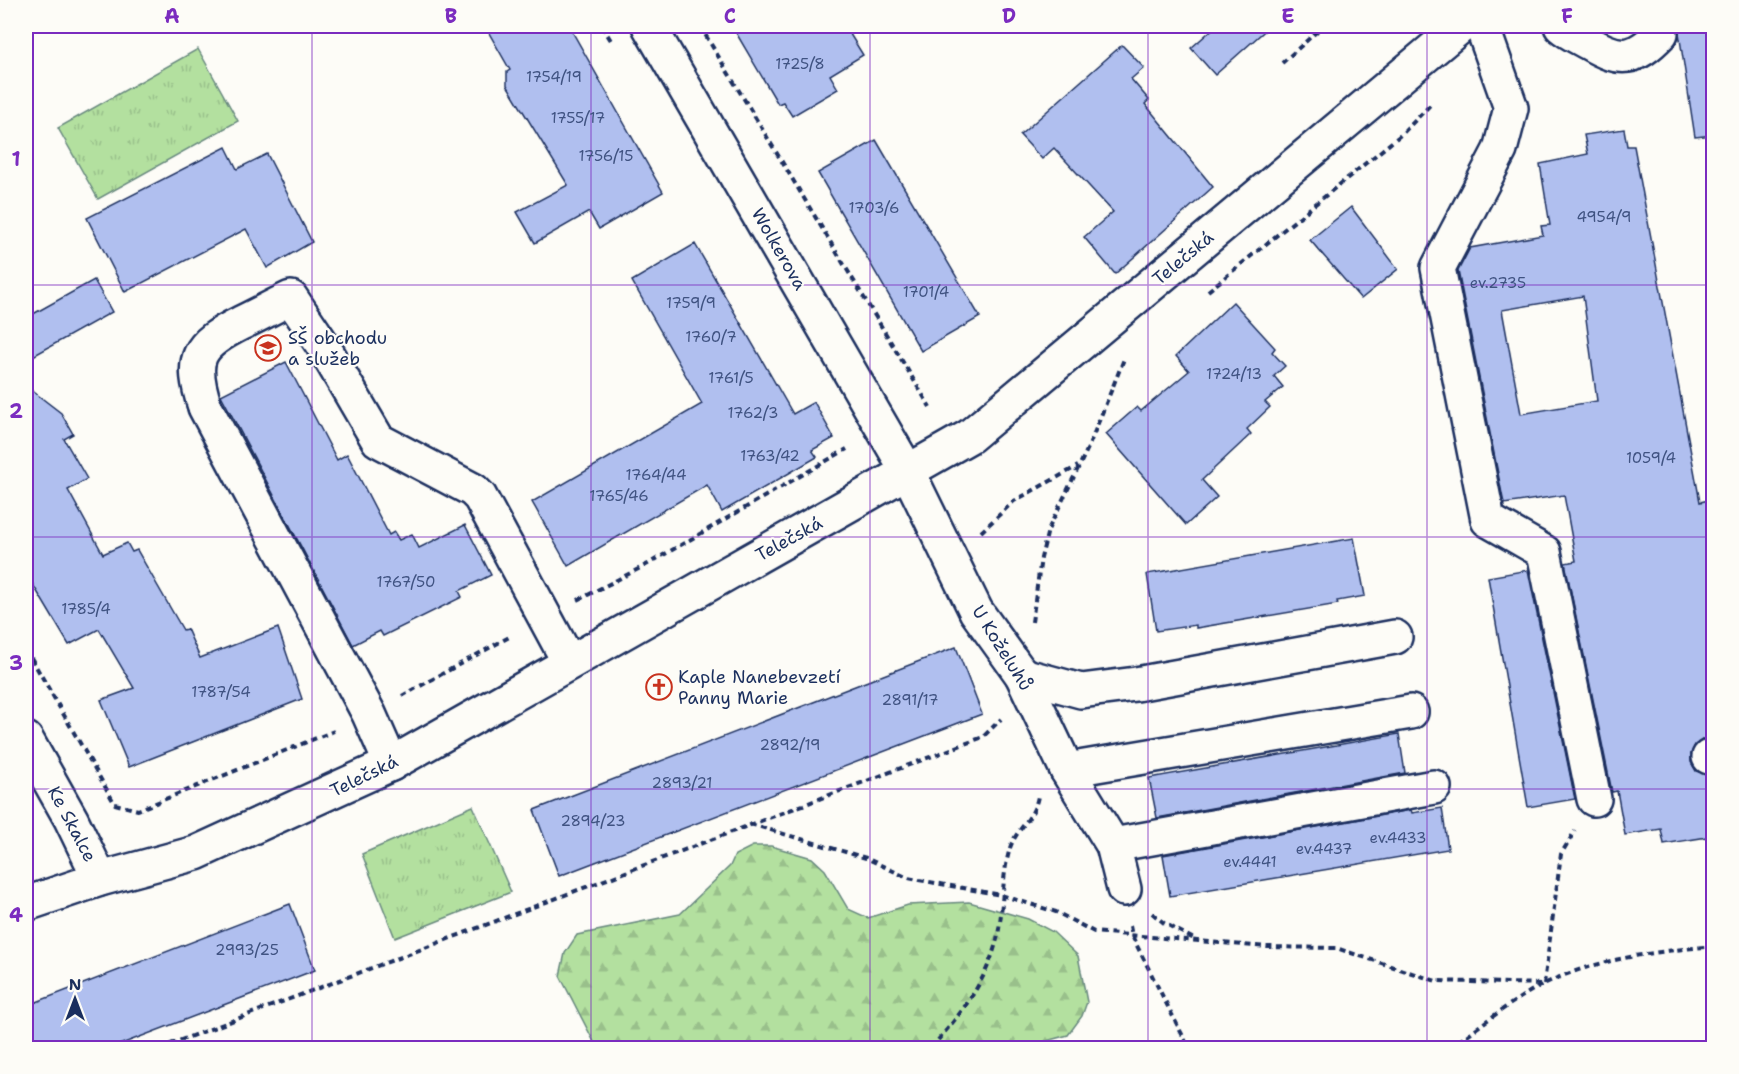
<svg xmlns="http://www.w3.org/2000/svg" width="1739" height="1074" font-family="'Shantell Sans',sans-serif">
<defs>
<pattern id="forest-firs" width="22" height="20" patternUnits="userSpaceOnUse" patternTransform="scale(1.5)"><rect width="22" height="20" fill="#b3e09f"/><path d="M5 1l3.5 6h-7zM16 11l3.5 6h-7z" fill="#99c08b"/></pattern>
<pattern id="park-tufts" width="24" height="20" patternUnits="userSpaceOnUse" patternTransform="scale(1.5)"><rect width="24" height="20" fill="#b3e09f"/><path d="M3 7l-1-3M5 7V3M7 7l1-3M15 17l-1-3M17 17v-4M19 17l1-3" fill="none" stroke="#99c08b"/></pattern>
</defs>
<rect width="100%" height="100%" fill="#fdfcf7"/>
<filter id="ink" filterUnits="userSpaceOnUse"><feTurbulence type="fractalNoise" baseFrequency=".0167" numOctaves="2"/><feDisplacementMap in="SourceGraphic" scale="12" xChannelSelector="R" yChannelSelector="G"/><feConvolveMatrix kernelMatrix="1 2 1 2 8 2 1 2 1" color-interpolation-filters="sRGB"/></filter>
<g filter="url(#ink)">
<!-- forest -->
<polygon fill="url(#forest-firs)" stroke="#67887e" stroke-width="1.5" points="753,846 771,846 812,858 825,870 848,909 868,918 908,905 969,902 1028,919 1053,932 1078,956 1087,1002 1082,1016 1068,1035 1021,1048 585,1048 594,1042 560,976 565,953 577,935 680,914 730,866 735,855"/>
<!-- park -->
<g fill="url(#park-tufts)" stroke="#67887e" stroke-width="1.5">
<polygon points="198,49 238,121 98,199 58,128"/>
<polygon points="473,806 511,892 395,938 362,854"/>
</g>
<!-- building -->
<g fill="#b0bfef" stroke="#1b2f5e" stroke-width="1.5" fill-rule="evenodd">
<polygon points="485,26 569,26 663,192 599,229 589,212 535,243 517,212 568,185 507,85 507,72 510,70"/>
<polygon points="732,26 845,26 863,55 830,75 838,89 792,116 783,102 778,104"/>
<polygon points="1216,26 1270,26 1215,75 1191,48"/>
<polygon points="1678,26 1713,26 1713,135 1695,137"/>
<polygon points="1122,45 1144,68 1131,79 1149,100 1145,104 1213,187 1115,274 1084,237 1113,212 1054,148 1042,159 1020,135"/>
<path d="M1624 129 1627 146H1634L1700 502 1713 499V739L1702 740 1695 745 1691 754V762L1696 771 1713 776V836L1664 844 1661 829 1625 835 1617 791 1612 792 1565 563 1576 561 1564 495 1504 504 1458 271 1470 248 1543 235 1541 226 1550 225 1540 164 1588 154 1584 135ZM1583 296 1597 401 1521 414 1502 310Z"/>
<polygon points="876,140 980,317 921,351 818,173"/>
<polygon points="226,147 237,169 267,154 312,242 267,268 246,229 125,292 87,218"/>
<polygon points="1351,207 1398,269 1361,299 1310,240"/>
<polygon points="695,244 793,414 814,402 834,438 812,450 817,457 722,512 707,485 568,566 532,502 702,404 632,281"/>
<polygon points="94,280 112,312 26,360 26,318"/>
<polygon points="1233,302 1275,348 1272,352 1285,366 1274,376 1283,387 1265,402 1270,407 1247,429 1251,434 1202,480 1217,497 1186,525 1106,434 1137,407 1141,411 1189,371 1176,356"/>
<polygon points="286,362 337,460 347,454 389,535 394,532 399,540 412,534 419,548 465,525 491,575 459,591 462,597 383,636 380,631 353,645 221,395"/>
<polygon points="26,386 61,413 73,434 64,439 87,479 68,490 103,554 127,543 132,552 137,550 183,630 187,629 200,658 278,628 302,699 129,767 101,700 134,688 99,629 69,645 26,573"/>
<polygon points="1354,538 1365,596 1337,601 1338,604 1196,628 1196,625 1156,631 1147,574"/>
<polygon points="1528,570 1575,799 1528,807 1488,577"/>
<polygon points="956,647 982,714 559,876 534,810"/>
<polygon points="1399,734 1405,773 1157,818 1149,778"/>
<polygon points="1442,808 1448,849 1170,896 1163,855 1411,810 1412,813"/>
<polygon points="290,904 315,970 111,1048 26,1048 26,1006"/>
</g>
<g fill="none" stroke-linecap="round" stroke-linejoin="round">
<!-- minor casing -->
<g stroke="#1b2f5e" stroke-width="38">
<g id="minor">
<polyline points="649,26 908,472 976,611 1022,675 1067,770 1113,845 1124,889"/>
<polyline points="1482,26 1511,108 1500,150 1438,268 1488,520 1544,552 1594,799"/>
<path d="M1561 26C1569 33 1580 38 1589 43 1621 62 1635 60 1661 33"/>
<polyline points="1022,675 1081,691 1136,684 1395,637"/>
<polyline points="26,739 71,819 100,879"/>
<polyline points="1709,757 1714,758"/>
<path d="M391 764 369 714 205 407C189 358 197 345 241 323 258 315 274 306 291 298L322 344 378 440 473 490 480 497 569 662"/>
<polyline points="1067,770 1411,712"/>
<polyline points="1113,845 1434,787"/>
<polyline points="26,904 100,879 196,853 391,764 970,436 1461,26"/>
</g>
</g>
<!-- path -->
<g stroke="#1b2f5e" stroke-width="4" stroke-dasharray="6 4.5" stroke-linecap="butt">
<polyline points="602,26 612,42"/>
<polyline points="700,26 930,407"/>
<polyline points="1282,63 1323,26"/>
<polyline points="1208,291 1403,133 1432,103"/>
<polyline points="981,532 1014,501 1078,466"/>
<polyline points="578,600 648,564 847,449"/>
<polyline points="1032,622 1041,558 1048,530 1088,448 1124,359"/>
<polyline points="26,649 115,804 138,810 334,731"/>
<polyline points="402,696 511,636"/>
<polyline points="750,824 866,858 908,878 1001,895 1056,912 1094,932 1267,947 1336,948 1436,981 1544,984"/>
<polyline points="1152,913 1164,923 1194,939"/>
<polyline points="1130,926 1132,936 1189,1048"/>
<polyline points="1544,984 1561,854 1575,831"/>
<polyline points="160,1048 983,737 1001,719"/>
<path d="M931 1048C960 1015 986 983 997 939 1004 909 1001 878 1010 848 1016 829 1034 819 1038 796"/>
<path d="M1450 1048C1477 1028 1514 999 1544 984 1595 959 1658 951 1714 946"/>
</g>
<!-- minor -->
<use href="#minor" stroke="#fdfcf7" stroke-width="33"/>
</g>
</g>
<!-- grid -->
<path fill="none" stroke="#7b2cbf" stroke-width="1.5" stroke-opacity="0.55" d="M312 26V1048M591 26V1048M870 26V1048M1148 26V1048M1427 26V1048M26 285H1714M26 537H1714M26 789H1714"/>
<!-- icons -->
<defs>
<g id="university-ring" transform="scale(1.35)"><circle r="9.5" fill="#fdfcf7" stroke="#c8321e" stroke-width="1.5"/><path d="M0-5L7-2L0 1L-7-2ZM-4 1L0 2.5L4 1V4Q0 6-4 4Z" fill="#c8321e"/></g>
<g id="church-ring" transform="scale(1.35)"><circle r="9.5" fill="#fdfcf7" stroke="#c8321e" stroke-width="1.5"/><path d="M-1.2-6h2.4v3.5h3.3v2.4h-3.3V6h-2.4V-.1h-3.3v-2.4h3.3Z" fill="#c8321e"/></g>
</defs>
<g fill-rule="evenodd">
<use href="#university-ring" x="268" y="348"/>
<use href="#church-ring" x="659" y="687"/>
</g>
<g text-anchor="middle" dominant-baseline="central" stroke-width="4.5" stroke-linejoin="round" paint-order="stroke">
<!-- number labels -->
<g font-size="15" fill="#405382">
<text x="800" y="64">1725/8</text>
<text x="554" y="77">1754/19</text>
<text x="578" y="118">1755/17</text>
<text x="606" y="156">1756/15</text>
<text x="874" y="208">1703/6</text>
<text x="1604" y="217">4954/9</text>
<text x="1498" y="283">ev.2735</text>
<text x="926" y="292">1701/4</text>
<text x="691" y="303">1759/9</text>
<text x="711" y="337">1760/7</text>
<text x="1234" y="374">1724/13</text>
<text x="731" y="378">1761/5</text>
<text x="753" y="413">1762/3</text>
<text x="770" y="456">1763/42</text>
<text x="1651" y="458">1059/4</text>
<text x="656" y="475">1764/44</text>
<text x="619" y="496">1765/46</text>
<text x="406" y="582">1767/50</text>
<text x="86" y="609">1785/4</text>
<text x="221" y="692">1787/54</text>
<text x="910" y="700">2891/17</text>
<text x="790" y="745">2892/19</text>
<text x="682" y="783">2893/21</text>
<text x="593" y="821">2894/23</text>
<text x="1398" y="838">ev.4433</text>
<text x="1324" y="849">ev.4437</text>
<text x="1250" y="862">ev.4441</text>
<text x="247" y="950">2993/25</text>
</g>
<!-- street labels -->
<g font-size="18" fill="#1b2f5e" stroke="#fdfcf7">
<text transform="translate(779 249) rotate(60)">Wolkerova</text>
<text transform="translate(1183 258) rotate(-40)">Telečská</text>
<text transform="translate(789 539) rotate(-29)">Telečská</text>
<text transform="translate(1002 648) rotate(58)">U Koželuhů</text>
<text transform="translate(364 776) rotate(-26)">Telečská</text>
<text transform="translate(72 824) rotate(62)">Ke Skalce</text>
</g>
<!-- poi labels -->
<g font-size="18" fill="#1b2f5e" stroke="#fdfcf7" text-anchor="start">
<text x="288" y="338">SŠ obchodu<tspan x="288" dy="21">a služeb</tspan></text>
<text x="678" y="677">Kaple Nanebevzetí<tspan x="678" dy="21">Panny Marie</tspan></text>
</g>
</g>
<!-- margin -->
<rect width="1739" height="1074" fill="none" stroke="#fdfcf7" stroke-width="66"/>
<!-- north arrow -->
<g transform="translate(75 999)" stroke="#fdfcf7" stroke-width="4.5" paint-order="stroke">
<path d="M0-4.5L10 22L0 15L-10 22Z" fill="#1b2f5e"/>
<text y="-9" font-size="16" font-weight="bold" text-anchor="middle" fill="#1b2f5e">N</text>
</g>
<rect x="33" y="33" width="1673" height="1008" fill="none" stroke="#7b2cbf" stroke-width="2"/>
<g font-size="20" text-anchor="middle" font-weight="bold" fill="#7b2cbf">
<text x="172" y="23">A</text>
<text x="451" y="23">B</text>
<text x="730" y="23">C</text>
<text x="1009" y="23">D</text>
<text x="1288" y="23">E</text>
<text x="1567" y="23">F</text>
<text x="16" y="166">1</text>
<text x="16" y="418">2</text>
<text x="16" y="670">3</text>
<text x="16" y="922">4</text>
</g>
</svg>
